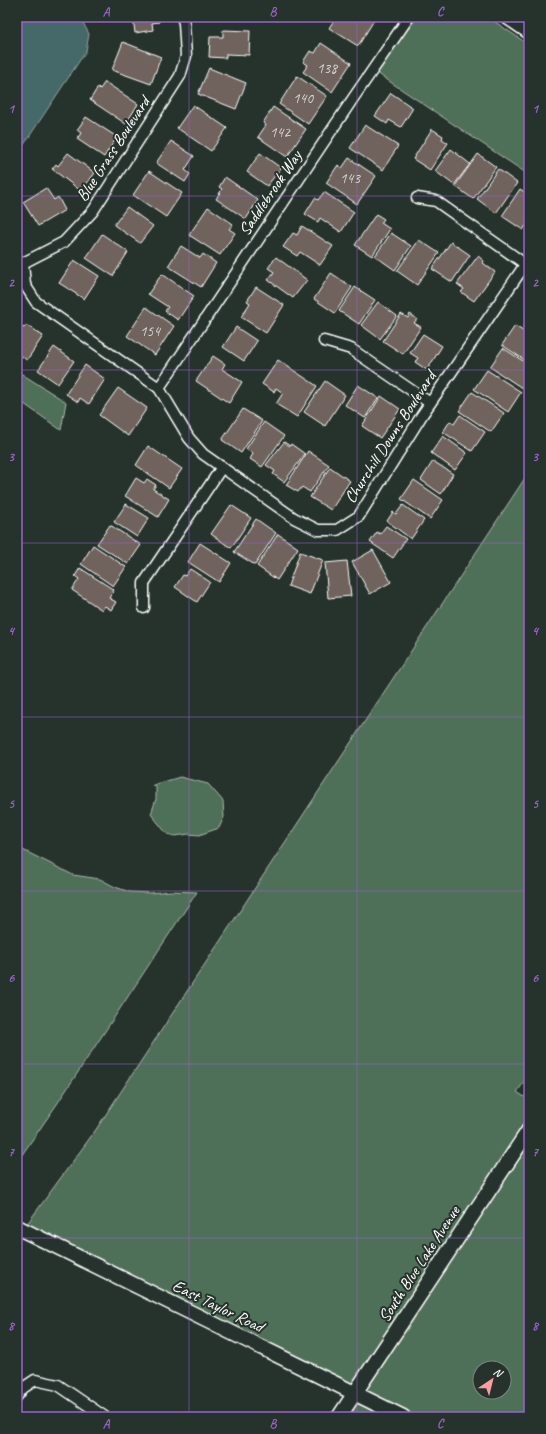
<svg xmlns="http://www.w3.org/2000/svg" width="546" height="1434" font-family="Caveat,sans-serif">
<rect width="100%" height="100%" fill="#26332d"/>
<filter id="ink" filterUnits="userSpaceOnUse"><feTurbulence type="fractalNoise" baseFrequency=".025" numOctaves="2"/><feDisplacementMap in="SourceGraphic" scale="8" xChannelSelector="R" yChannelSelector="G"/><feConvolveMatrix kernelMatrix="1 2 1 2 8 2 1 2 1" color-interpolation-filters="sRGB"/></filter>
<g filter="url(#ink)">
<!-- green -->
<g fill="#506f58" stroke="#a8b7ac" fill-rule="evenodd">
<polygon points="417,17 488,17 529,45 529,175 377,73 397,43"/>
<polygon points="17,371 66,402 61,430 17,399"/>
<polygon points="529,472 529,1075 517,1092 529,1100 529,1119 354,1385 27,1224 95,1131"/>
<polygon points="180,777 208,784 223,801 224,817 219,828 199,835 189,834 175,836 167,834 151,814 156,799 156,787 153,785"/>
<polygon points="17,847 73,875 100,879 115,887 130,892 150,893 170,891 197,892 57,1104 17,1162"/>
<path d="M529 1141V1417H419L365 1391ZM480 1368H504V1392H480Z"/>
<polygon points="357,1402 388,1417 347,1417"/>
</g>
<!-- water -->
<polygon fill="#446967" stroke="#8fa5a4" points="17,17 80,17 89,34 86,51 21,149 17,153"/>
<!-- building -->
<g fill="#6f635d" stroke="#fff">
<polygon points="133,17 159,17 159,22 152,23 153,30 135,33"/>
<polygon points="336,17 376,17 358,46 329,28"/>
<polygon points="223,30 250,31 249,55 226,54 226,58 209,57 210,37 223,37"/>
<polygon points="123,42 161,57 151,84 112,70"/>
<polygon points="321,43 351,63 332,92 303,72 308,65 303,62 310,51 315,53"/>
<polygon points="209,68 246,83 236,109 198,94"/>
<polygon points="297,76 327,96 308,124 279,104"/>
<polygon points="105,82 138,104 126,124 90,100 98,87 100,89"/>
<polygon points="391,93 413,108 401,127 389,120 387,124 375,116"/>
<polygon points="193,105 227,128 211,151 177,128"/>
<polygon points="273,107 306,129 287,157 258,137 266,125 263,123"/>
<polygon points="86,117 117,137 104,157 77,139 81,133 77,130"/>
<polygon points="365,125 398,146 383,170 350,148"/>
<polygon points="432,129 443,136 442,139 448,143 430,170 413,159"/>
<polygon points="171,141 194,156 185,170 190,174 185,182 156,163"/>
<polygon points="451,149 470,164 454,185 435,171"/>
<polygon points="68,153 95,173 81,191 52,169 56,164 58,166"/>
<polygon points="260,153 281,168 267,186 247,172"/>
<polygon points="478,154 496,167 473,199 455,186"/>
<polygon points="349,158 376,176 357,204 326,183 338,165 342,168"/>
<polygon points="498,169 517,183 496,213 477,199"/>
<polygon points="149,171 182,193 166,217 133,195"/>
<polygon points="225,177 258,200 246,219 216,199 222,189 219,187"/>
<polygon points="46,188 54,200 58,197 65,210 38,226 23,202"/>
<polygon points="520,189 529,195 529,221 523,230 502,216"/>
<polygon points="324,192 354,212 341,232 320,218 318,222 305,214 315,198 318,200"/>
<polygon points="127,207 153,226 140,243 114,225"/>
<polygon points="208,207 233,224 229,229 235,233 220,255 189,235"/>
<polygon points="376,214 384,219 381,223 390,229 372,256 355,245"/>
<polygon points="302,226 333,246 320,265 300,252 297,256 283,247 293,233 297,235"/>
<polygon points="391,233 411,246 395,270 375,256"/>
<polygon points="102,234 128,252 113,276 86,258"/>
<polygon points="419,240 439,253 417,285 397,271"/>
<polygon points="451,242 470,255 452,282 432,269"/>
<polygon points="181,246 200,258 203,254 216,263 201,287 168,266"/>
<polygon points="478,256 484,261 483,263 495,272 474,301 461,292 464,289 457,284"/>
<polygon points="276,257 307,280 293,298 268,280 274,272 268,268"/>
<polygon points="74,260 99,276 84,299 59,283"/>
<polygon points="331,273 352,287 335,313 314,299"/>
<polygon points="162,274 194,296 178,320 165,311 168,307 148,294"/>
<polygon points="256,287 284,305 266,333 241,317 250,303 247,301"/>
<polygon points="355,287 375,300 359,324 339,311"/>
<polygon points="378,302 397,316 380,339 361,325"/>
<polygon points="146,307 174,326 155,355 127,336"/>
<polygon points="529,312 529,331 523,327 528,319 525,317"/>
<polygon points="401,314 408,318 410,314 417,319 414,323 421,327 403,354 383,341"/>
<polygon points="18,324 24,328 26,325 43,336 27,360 17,353"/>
<polygon points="515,326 529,335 529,363 502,345"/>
<polygon points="236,327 257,341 244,361 223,347"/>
<polygon points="423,334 442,346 427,370 415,362 418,358 410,353"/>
<polygon points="54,347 74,361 58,384 38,370"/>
<polygon points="503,348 529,365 529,378 522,388 490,367"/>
<polygon points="213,356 225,364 222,369 242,382 229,403 196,381"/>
<polygon points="278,360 317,386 297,417 276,404 283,393 276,388 274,392 262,384"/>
<polygon points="85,365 105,379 89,404 80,398 78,402 66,394"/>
<polygon points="487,370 521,392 508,412 474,389"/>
<polygon points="325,381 345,395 325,426 304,412"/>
<polygon points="358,385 378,398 365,418 345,405"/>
<polygon points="118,388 147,408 128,436 99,415"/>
<polygon points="472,392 504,413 491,432 459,411"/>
<polygon points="381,396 400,409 380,438 362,426"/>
<polygon points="243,409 262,421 241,453 222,440"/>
<polygon points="460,415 485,432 472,451 443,432 450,421 454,424"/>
<polygon points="264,422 284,436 262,467 250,459 253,454 246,449"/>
<polygon points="443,436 467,453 455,470 431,453"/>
<polygon points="284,442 290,446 291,444 305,454 284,482 273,474 275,471 266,465"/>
<polygon points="148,446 182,469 169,488 136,465"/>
<polygon points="308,451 329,465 310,492 302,487 298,492 286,485"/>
<polygon points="433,461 453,474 441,494 421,480"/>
<polygon points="330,467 350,481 331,510 310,497"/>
<polygon points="136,478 144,483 147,479 156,485 153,489 169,499 158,517 125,496"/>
<polygon points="414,480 443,500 430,519 401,499"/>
<polygon points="126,504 149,518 137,537 114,522"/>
<polygon points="231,505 251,518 231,548 211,534"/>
<polygon points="403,505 424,520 411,539 387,521 393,512 396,514"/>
<polygon points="256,519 276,533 255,565 234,552"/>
<polygon points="110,525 141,545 128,564 97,544"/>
<polygon points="386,526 406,539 393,558 370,542 377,532 380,534"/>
<polygon points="278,534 298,548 277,580 257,566"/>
<polygon points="200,543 231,563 219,582 188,562"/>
<polygon points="93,545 126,567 113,586 81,564"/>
<polygon points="373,550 391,582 370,594 352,562"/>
<polygon points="300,552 323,560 310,594 288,586"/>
<polygon points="347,561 351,596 328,598 325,563"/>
<polygon points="80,568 114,590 109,598 116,602 111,610 105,606 102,610 72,590 79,579 75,576"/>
<polygon points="190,569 210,582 197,602 175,587 183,575 185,576"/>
</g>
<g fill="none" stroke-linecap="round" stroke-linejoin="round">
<!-- street casing -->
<g stroke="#fff" stroke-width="13">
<g id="street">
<polyline points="504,17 529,34"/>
<polyline points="417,198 436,201 525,264"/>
<polyline points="17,263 23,263 64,242 93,211 180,76 186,56 184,23 182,17"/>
<polyline points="23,263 25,285 36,302 159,388 189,438 203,454 294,518 318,530 337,530 359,516 422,415 529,259"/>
<polyline points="324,341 351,349 430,403"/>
<polyline points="159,388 354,97 409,17"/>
<polyline points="144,608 144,583 222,467"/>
<polyline points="17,1396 23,1388 35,1380 58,1385 105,1417"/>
</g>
</g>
<!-- secondary casing -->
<g stroke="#fff" stroke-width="17">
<g id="secondary">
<polyline points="17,1227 403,1417"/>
<polyline points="339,1417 529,1130"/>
</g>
</g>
<!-- street -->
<use href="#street" stroke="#26332d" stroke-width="10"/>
<!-- secondary -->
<use href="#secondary" stroke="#26332d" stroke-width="14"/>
</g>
</g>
<!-- grid -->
<path fill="none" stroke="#9c61cf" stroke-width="1" stroke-opacity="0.55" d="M189 17V1417M357 17V1417M17 196H529M17 370H529M17 543H529M17 717H529M17 891H529M17 1064H529M17 1238H529"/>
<g text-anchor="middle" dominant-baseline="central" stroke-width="4" stroke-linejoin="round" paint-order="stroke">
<!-- number labels -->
<g font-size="15" fill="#dbd8d6">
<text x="327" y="68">138</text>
<text x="303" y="98">140</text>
<text x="280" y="132">142</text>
<text x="350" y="178">143</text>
<text x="150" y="331">154</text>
</g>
<!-- street labels -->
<g font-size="17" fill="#fff" stroke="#26332d">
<text transform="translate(113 149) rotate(-57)">Blue Grass Boulevard</text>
<text transform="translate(270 193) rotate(-56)">Saddlebrook Way</text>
<text transform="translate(390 437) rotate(-57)">Churchill Downs Boulevard</text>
<text transform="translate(419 1264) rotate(-57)">South Blue Lake Avenue</text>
<text transform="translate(218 1306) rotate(26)">East Taylor Road</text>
</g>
</g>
<!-- margin -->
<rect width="546" height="1434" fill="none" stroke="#26332d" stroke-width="44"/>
<!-- north arrow -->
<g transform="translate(492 1380) rotate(35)"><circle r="19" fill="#26332d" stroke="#7d8581"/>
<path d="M0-3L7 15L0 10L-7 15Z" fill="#ff9aa2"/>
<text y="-6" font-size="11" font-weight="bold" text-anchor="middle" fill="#ffffff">N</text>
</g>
<rect x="22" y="22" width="502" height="1390" fill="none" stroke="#9c61cf" stroke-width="1.5"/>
<g font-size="13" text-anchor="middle" font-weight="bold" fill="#9c61cf">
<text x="106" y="16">A</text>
<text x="273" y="16">B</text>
<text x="440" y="16">C</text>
<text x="11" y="113">1</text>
<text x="535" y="113">1</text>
<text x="11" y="287">2</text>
<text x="535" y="287">2</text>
<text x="11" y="461">3</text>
<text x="535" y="461">3</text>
<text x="11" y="635">4</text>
<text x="535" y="635">4</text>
<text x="11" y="808">5</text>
<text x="535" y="808">5</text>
<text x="11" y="982">6</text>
<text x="535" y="982">6</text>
<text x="11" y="1156">7</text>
<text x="535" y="1156">7</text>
<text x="11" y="1330">8</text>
<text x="535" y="1330">8</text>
<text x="106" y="1428">A</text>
<text x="273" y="1428">B</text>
<text x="440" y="1428">C</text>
</g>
</svg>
